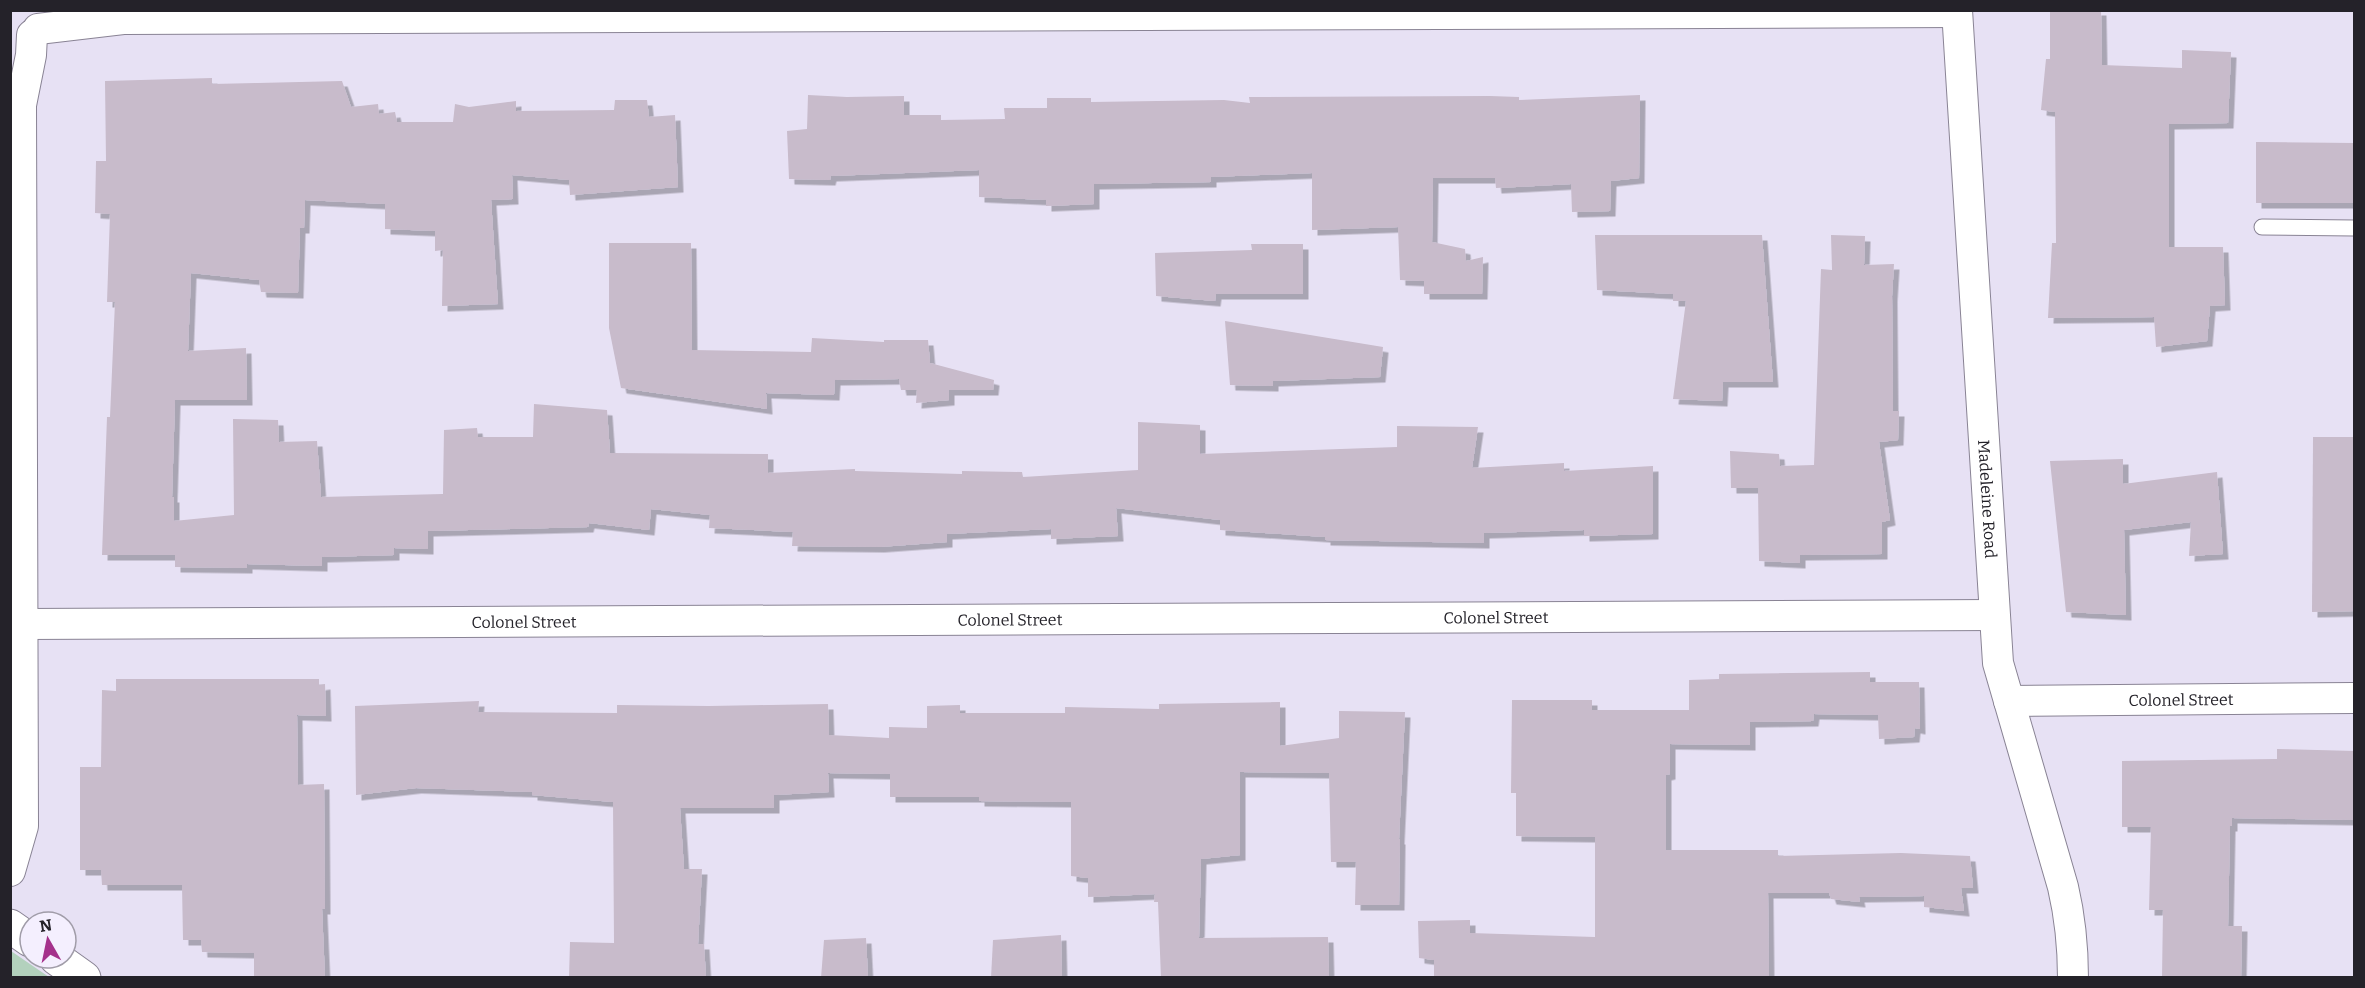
<svg xmlns="http://www.w3.org/2000/svg" width="2365" height="988" font-family="Bitter,serif">
<defs>
<filter id="shadow"><feDropShadow dx="5.5" dy="5.5" stdDeviation="0" flood-color="#0004"/></filter>
</defs>
<rect width="100%" height="100%" fill="#e7e1f4"/>
<!-- green -->
<polygon fill="#b3d1bd" points="11,951 49,977 11,977"/>
<!-- building -->
<g fill="#c8bbcb" filter="url(#shadow)">
<polygon points="2050,10 2101,10 2102,65 2182,68 2182,50 2231,52 2228,123 2169,124 2169,247 2223,247 2225,305 2210,306 2207,341 2156,347 2154,317 2048,318 2052,243 2056,243 2055,112 2041,110 2046,59 2050,59"/>
<polygon points="212,78 212,84 342,81 351,107 378,104 379,114 395,112 397,122 453,122 455,104 469,107 516,101 516,111 614,110 615,100 647,100 649,117 675,115 678,187 570,195 569,180 512,175 513,199 491,200 498,304 442,306 443,250 435,251 435,231 385,229 385,204 305,200 304,228 300,228 298,293 261,292 259,280 191,273 188,351 246,348 247,400 175,400 172,497 174,497 174,521 234,515 233,419 278,420 279,442 317,441 321,497 443,494 444,430 477,428 478,437 533,437 534,404 607,410 610,453 768,454 768,473 855,469 855,471 962,474 962,471 1022,472 1023,477 1138,470 1138,422 1200,425 1200,454 1397,447 1397,426 1478,427 1472,468 1564,463 1564,471 1653,466 1653,534 1584,536 1584,530 1484,533 1484,543 1325,540 1325,537 1220,530 1220,520 1116,508 1118,536 1051,539 1051,529 947,534 947,542 879,547 792,546 793,532 709,528 710,515 651,509 649,530 589,523 588,527 428,531 428,549 394,548 394,555 322,557 322,566 247,564 247,568 175,567 175,555 102,555 107,417 110,417 115,302 107,302 110,214 95,213 96,161 106,161 105,81"/>
<polygon points="808,95 847,97 904,96 904,115 941,115 941,120 1005,119 1004,108 1047,108 1047,98 1091,98 1091,102 1224,100 1250,103 1249,97 1490,96 1519,97 1519,100 1640,95 1639,178 1611,181 1610,211 1572,212 1571,184 1496,188 1495,178 1433,178 1432,242 1465,249 1466,261 1483,257 1482,294 1424,294 1424,281 1400,280 1398,227 1312,230 1312,173 1211,177 1211,182 1094,184 1094,204 1046,206 1046,200 979,197 979,170 831,176 830,180 789,179 787,131 807,129"/>
<polygon points="2256,142 2355,143 2355,203 2256,203"/>
<polygon points="1595,235 1762,235 1773,382 1723,382 1722,401 1673,399 1686,301 1673,301 1673,294 1597,290"/>
<polygon points="1831,235 1865,236 1864,265 1894,264 1892,296 1893,411 1899,411 1898,440 1879,442 1890,520 1882,522 1882,554 1800,555 1800,563 1759,561 1758,488 1731,488 1730,451 1779,454 1780,466 1814,465 1821,269 1832,270"/>
<polygon points="609,243 691,243 692,350 811,352 812,338 884,342 884,340 928,340 930,363 994,380 993,390 949,390 949,400 916,403 917,390 901,390 899,379 835,380 834,395 766,393 767,409 621,388 609,328"/>
<polygon points="1251,244 1303,244 1303,294 1216,294 1215,301 1156,296 1155,253 1252,250"/>
<polygon points="1225,321 1383,347 1380,377 1273,381 1273,386 1230,385"/>
<polygon points="2313,437 2355,437 2355,611 2312,612"/>
<polygon points="2123,459 2123,484 2217,472 2223,554 2189,556 2191,522 2124,530 2126,615 2066,612 2050,461"/>
<polygon points="1870,672 1870,682 1919,682 1920,729 1915,728 1914,737 1879,739 1878,715 1814,714 1813,721 1750,722 1750,745 1670,744 1670,774 1666,775 1666,850 1778,850 1778,856 1901,853 1970,856 1973,888 1961,888 1964,911 1924,907 1924,896 1859,897 1860,902 1831,899 1829,893 1768,893 1769,978 1434,978 1434,960 1419,958 1418,921 1470,920 1470,933 1595,937 1595,837 1516,836 1516,793 1511,793 1512,700 1592,700 1592,710 1689,710 1689,680 1719,679 1719,674"/>
<polygon points="116,679 319,679 319,685 325,684 326,716 297,715 298,785 324,784 325,909 322,909 325,978 254,978 254,953 202,952 201,940 183,940 182,885 102,885 101,870 80,870 80,767 101,767 102,690 116,691"/>
<polygon points="479,701 478,712 617,713 617,705 709,706 828,704 829,735 889,738 889,727 927,728 927,706 960,705 960,713 1065,713 1065,707 1159,709 1159,704 1280,702 1280,746 1339,738 1339,711 1405,712 1399,839 1400,839 1399,905 1355,905 1356,862 1331,862 1329,773 1240,772 1240,855 1201,859 1199,938 1328,937 1329,978 1161,978 1158,902 1154,902 1155,894 1088,897 1088,878 1071,876 1071,802 979,801 979,797 890,797 890,774 828,773 829,792 774,795 774,808 680,808 684,869 702,869 698,944 704,944 706,978 569,978 570,942 614,943 613,802 532,795 532,792 416,788 356,795 355,706"/>
<polygon points="2277,749 2355,751 2355,820 2232,818 2232,826 2230,826 2228,926 2242,926 2241,978 2162,978 2163,910 2149,910 2151,827 2122,827 2122,761 2277,759"/>
<polygon points="1061,935 1062,978 991,978 993,940"/>
<polygon points="866,938 868,978 821,978 824,940"/>
</g>
<g fill="none" stroke-linecap="round" stroke-linejoin="round">
<!-- service casing -->
<g stroke="#898394" stroke-width="17">
<polyline id="service" points="2262,227 2354,228"/>
</g>
<!-- minor casing -->
<g stroke="#898394" stroke-width="32">
<g id="minor">
<path id="s1" d="M1957 10 1998 663 2063 887C2070 917 2073 946 2073 978"/>
<polyline points="38,29 123,19 1957,12"/>
<path id="s2" d="M24 624 1994 615"/>
<path id="s3" d="M2009 701 2354 698"/>
<polyline points="10,871 23,826 21,105 31,55 32,35"/>
</g>
</g>
<!-- tertiary casing -->
<g stroke="#898394" stroke-width="35">
<g id="tertiary">
<polyline points="10,926 30,940"/>
<polyline points="56,958 84,978"/>
</g>
</g>
<!-- service -->
<use href="#service" stroke="#fff" stroke-width="15"/>
<!-- minor -->
<use href="#minor" stroke="#fff" stroke-width="30"/>
<!-- tertiary -->
<use href="#tertiary" stroke="#fff" stroke-width="33"/>
</g>
<g text-anchor="middle" dominant-baseline="central" stroke-width="4.5" stroke-linejoin="round" paint-order="stroke">
<!-- street labels -->
<g font-size="16" fill="#242229" stroke="#f4effe">
<text stroke="none"><textPath href="#s1" startOffset="490">Madeleine Road</textPath></text>
<text stroke="none"><textPath href="#s2" startOffset="1472">Colonel Street</textPath></text>
<text stroke="none"><textPath href="#s2" startOffset="986">Colonel Street</textPath></text>
<text stroke="none"><textPath href="#s2" startOffset="500">Colonel Street</textPath></text>
<text stroke="none"><textPath href="#s3" startOffset="172">Colonel Street</textPath></text>
</g>
</g>
<!-- border -->
<rect width="2365" height="988" fill="none" stroke="#242229" stroke-width="24"/>
<!-- north arrow -->
<g transform="translate(48 940) rotate(351)"><circle r="28" fill="#f4effe" stroke="#a19da9" stroke-width="1.5"/>
<path d="M0-4.5L10 22L0 15L-10 22Z" fill="#a4318b"/>
<text y="-9" font-size="16" font-weight="bold" text-anchor="middle" fill="#242229">N</text>
</g>
</svg>
